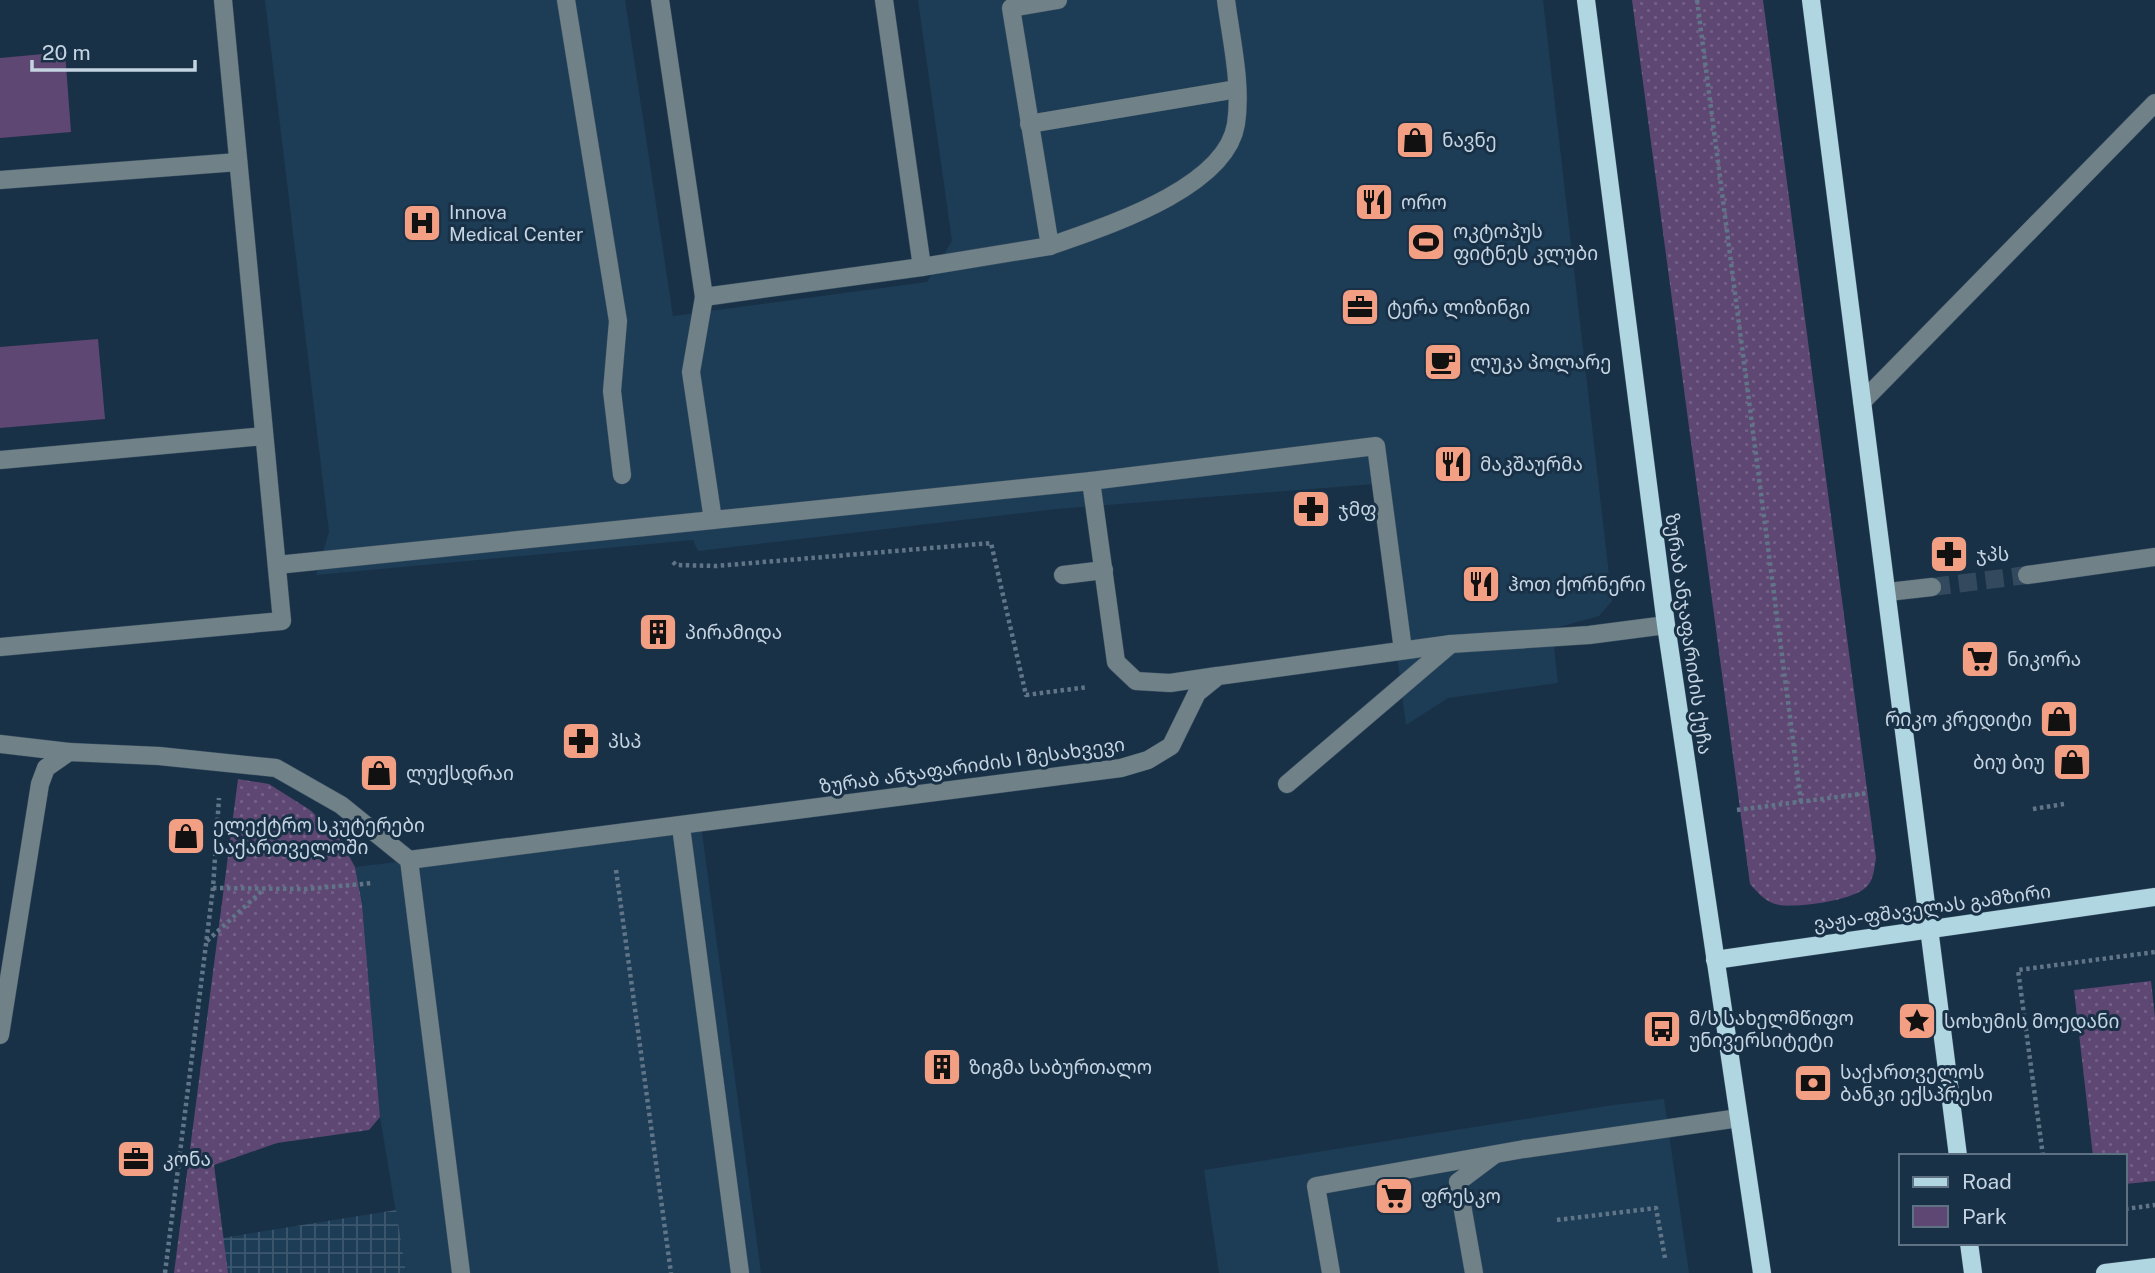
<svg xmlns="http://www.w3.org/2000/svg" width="2155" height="1273" font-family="'Public Sans','Noto Sans Georgian',sans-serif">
<defs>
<pattern id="industrial-grid" width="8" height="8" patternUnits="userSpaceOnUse" patternTransform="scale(1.75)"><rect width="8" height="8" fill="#1d3c56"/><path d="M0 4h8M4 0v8" fill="none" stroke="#3c576e"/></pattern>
<pattern id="green-dots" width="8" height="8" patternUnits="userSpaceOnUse" patternTransform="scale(1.75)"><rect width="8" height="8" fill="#5f4774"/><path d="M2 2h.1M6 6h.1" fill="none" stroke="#746188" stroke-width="1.8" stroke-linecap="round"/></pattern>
</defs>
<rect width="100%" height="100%" fill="#193146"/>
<!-- built -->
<g fill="#1d3c56">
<polygon points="265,0 625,0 673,316 927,282 952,241 918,0 1543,0 1612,601 1599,616 1552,629 1558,683 1448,698 1406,725 1375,484 1056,509 698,551 693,540 316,575 329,532"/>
<polygon points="701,825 761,1273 406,1273 380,1117 362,904 355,867"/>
<polygon points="1664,1099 1689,1273 1219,1273 1204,1170 1613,1105"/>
</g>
<!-- industrial -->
<polygon fill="url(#industrial-grid)" points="396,1210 406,1273 228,1273 222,1238"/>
<!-- green -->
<g fill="url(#green-dots)">
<path d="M1632 0H1763L1876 858C1874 869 1874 881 1865 888 1851 901 1793 909 1775 904 1765 901 1757 892 1750 884Z"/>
<polygon points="238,779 269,784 310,810 338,836 355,867 362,904 380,1117 369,1130 277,1143 214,1165 228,1273 174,1273"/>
<polygon points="2151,981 2155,1017 2155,1181 2125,1184 2125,1156 2093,1156 2074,990"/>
</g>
<!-- pitch -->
<g fill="#5f4774">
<polygon points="65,52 71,132 0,138 0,58"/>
<polygon points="98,339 105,419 0,428 0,347"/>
</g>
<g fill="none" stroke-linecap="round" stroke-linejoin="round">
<!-- minor-tunnel -->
<polyline stroke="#33495d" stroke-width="18" stroke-dasharray="18 9" stroke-linecap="butt" points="1932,587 2027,575"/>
<!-- minor casing -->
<g stroke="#384e62" stroke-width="19">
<g id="minor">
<polyline points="566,0 618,321 612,391 622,475"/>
<polyline points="660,0 704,297 691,372 713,520 1091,481 1376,446 1403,650"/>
<polyline points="1029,124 1237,89"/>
<polyline points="0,180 238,162"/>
<path d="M1050 246C1103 227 1226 189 1236 124 1242 84 1231 39 1226 0"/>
<polyline points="922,267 1050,246 1011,8 1058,0"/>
<polyline points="704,297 922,267 884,0"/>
<polyline points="1862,402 2155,103"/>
<polyline points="0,460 264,436"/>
<polyline points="1091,481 1116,662 1136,681 1170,683 1217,676"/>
<polyline points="277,565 713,520"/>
<polyline points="1063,575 1104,570"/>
<polyline points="2027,575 2155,557"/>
<polyline points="1888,592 1932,587"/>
<polyline points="0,647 282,621 223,0"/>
<polyline points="0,744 69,752"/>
<polyline points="1287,784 1451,644"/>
<polyline points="681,827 740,1273"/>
<polyline points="409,860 1121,768 1148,760 1171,746 1197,693 1218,676 1451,644 1589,635 1666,625"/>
<polyline points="0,1035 40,784 46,768 69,752 159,756 276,768 341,805 409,860 461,1273"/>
<polyline points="1331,1273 1316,1186 1524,1149 1739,1118"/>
<polyline points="1474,1273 1458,1182 1494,1155"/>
</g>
</g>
<!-- major casing -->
<g stroke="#384e62" stroke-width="19">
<g id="major">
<polyline points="1586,0 1666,625 1762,1273"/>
<polyline points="1811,0 1958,1156"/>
<polyline points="1715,960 2155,897"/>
<polyline points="1969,1243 1973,1273"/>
<polyline points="2105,1273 2155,1267"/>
</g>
</g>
<!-- path -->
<g stroke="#607587" stroke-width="4.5" stroke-dasharray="3.5 3.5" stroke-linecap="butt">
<polyline points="1697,0 1801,802"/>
<polyline points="673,562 676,565 716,566 991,543 1026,695 1088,687"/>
<polyline points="2033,809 2064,804"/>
<polyline points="1737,810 1868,793"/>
<polyline points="616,870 671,1273"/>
<polyline points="213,888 307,889 373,883"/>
<polyline points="207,941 263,890"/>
<polyline points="2043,1156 2018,970 2155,952"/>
<polyline points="2125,1209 2155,1205"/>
<polyline points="1557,1220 1656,1208 1665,1258"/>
<polyline points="165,1273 213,888 219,798"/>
</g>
<!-- minor -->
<use href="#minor" stroke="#708287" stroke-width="18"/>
<!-- major -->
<use href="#major" stroke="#b0d6e1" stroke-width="18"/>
</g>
<!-- icons -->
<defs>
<g id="shop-square" transform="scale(2.0125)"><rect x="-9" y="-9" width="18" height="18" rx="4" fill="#f39f84" stroke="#193146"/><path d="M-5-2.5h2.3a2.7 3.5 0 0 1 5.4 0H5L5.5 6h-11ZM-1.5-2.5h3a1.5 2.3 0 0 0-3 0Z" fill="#111"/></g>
<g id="restaurant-square" transform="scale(2.0125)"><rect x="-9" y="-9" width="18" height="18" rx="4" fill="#f39f84" stroke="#193146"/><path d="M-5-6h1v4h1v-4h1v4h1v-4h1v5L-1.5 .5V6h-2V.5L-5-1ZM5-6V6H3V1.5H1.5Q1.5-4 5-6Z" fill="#111"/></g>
<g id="hospital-square" transform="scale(2.0125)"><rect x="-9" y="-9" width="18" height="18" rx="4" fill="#f39f84" stroke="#193146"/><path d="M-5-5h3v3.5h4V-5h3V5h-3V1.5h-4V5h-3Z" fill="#111"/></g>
<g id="stadium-square" transform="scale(2.0125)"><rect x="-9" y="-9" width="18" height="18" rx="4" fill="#f39f84" stroke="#193146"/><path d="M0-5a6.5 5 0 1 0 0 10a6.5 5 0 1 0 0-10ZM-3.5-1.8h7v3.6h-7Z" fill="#111"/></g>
<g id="office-square" transform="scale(2.0125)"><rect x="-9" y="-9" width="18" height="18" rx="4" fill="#f39f84" stroke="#193146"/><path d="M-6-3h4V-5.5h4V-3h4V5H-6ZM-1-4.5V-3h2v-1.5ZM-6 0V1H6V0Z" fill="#111"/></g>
<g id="cafe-square" transform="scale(2.0125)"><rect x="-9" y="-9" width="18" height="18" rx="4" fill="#f39f84" stroke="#193146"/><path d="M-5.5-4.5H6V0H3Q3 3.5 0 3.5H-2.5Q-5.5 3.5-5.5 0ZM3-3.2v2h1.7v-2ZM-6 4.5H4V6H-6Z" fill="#111"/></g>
<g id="pharmacy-square" transform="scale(2.0125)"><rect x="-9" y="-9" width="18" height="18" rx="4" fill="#f39f84" stroke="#193146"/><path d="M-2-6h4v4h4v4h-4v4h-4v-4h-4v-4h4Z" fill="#111"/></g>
<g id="building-square" transform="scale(2.0125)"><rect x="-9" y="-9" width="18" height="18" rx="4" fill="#f39f84" stroke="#193146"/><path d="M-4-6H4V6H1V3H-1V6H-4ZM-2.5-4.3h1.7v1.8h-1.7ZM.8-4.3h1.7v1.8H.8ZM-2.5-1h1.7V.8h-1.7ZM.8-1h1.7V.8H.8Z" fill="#111"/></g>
<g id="supermarket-square" transform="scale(2.0125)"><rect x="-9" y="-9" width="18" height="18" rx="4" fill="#f39f84" stroke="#193146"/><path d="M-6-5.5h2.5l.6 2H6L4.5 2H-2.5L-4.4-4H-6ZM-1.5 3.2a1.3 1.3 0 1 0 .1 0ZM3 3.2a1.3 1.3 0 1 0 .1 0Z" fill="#111"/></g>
<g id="sight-square" transform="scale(2.0125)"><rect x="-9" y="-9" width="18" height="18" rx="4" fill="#f39f84" stroke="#193146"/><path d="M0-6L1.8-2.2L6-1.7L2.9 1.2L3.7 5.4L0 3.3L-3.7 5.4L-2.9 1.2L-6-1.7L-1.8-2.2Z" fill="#111"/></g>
<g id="bus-square" transform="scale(2.0125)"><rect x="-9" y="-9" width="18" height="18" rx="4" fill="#f39f84" stroke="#193146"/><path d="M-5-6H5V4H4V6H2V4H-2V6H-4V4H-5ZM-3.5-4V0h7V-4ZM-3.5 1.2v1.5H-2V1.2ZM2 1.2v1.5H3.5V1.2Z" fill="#111"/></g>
<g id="bank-square" transform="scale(2.0125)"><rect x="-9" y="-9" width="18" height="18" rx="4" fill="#f39f84" stroke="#193146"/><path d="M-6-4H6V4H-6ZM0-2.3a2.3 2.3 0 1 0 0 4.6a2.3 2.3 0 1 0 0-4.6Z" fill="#111"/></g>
</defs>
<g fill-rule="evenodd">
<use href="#shop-square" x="1415" y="140"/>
<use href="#restaurant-square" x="1374" y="202"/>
<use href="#hospital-square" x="422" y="223"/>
<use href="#stadium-square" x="1426" y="242"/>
<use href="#office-square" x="1360" y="307"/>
<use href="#cafe-square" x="1443" y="362"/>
<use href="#restaurant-square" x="1453" y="464"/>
<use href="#pharmacy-square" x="1311" y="509"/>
<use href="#pharmacy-square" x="1949" y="554"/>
<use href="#restaurant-square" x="1481" y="584"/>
<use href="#building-square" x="658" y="632"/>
<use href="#supermarket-square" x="1980" y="659"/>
<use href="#shop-square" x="2059" y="719"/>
<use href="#pharmacy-square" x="581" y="741"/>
<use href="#shop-square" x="2072" y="762"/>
<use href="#shop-square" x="379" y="773"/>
<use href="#shop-square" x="186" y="836"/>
<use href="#sight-square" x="1917" y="1021"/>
<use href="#bus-square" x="1662" y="1029"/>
<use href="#building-square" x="942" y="1067"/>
<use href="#bank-square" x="1813" y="1083"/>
<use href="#office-square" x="136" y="1159"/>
<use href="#supermarket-square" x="1394" y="1196"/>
</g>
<g text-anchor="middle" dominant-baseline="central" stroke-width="6" stroke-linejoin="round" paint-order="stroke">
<!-- poi labels -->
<g font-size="19" fill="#c5d4e2" stroke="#193146" text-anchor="start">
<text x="1442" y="140">ნავნე</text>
<text x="1401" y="202">ორო</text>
<text x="449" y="212">Innova<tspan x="449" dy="22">Medical Center</tspan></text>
<text x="1453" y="231">ოკტოპუს<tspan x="1453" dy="22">ფიტნეს კლუბი</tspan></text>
<text x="1387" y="307">ტერა ლიზინგი</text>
<text x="1470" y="362">ლუკა პოლარე</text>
<text x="1480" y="464">მაკშაურმა</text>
<text x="1338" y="509">ჯმფ</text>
<text x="1976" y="554">ჯპს</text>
<text x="1508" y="584">ჰოთ ქორნერი</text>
<text x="685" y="632">პირამიდა</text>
<text x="2007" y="659">ნიკორა</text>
<text x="2032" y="719" text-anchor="end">რიკო კრედიტი</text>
<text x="608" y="741">პსპ</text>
<text x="2045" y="762" text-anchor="end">ბიუ ბიუ</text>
<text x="406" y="773">ლუქსდრაი</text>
<text x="213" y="825">ელექტრო სკუტერები<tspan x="213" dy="22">საქართველოში</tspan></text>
<text x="1689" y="1018">მ/ს სახელმწიფო<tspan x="1689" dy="22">უნივერსიტეტი</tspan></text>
<text x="1944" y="1021">სოხუმის მოედანი</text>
<text x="969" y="1067">ზიგმა საბურთალო</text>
<text x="1840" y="1072">საქართველოს<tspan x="1840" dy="22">ბანკი ექსპრესი</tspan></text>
<text x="163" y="1159">კონა</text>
<text x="1421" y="1196">ფრესკო</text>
</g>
<!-- street labels -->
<g font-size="19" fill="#c5d4e2" stroke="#193146">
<text transform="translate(1689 634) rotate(82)">ზურაბ ანჯაფარიძის ქუჩა</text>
<text transform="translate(972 765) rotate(-8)">ზურაბ ანჯაფარიძის I შესახვევი</text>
<text transform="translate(1932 907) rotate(-8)">ვაჟა-ფშაველას გამზირი</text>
</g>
</g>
<!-- legend -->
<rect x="1899" y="1154" width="228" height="91" fill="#193146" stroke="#5e7284" stroke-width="2"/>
<rect x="1913" y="1177" width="35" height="10" fill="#b0d6e1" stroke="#5e7284" stroke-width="2"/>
<text x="1962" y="1189" font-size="21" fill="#c5d4e2">Road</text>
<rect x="1913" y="1206" width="35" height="21" fill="#5f4774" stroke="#5e7284" stroke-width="2"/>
<text x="1962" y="1224" font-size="21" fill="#c5d4e2">Park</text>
<!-- scale -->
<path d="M32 60v10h163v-10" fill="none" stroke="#c5d4e2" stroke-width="3.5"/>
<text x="42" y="60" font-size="21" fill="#c5d4e2" stroke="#193146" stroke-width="5" paint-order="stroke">20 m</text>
</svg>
